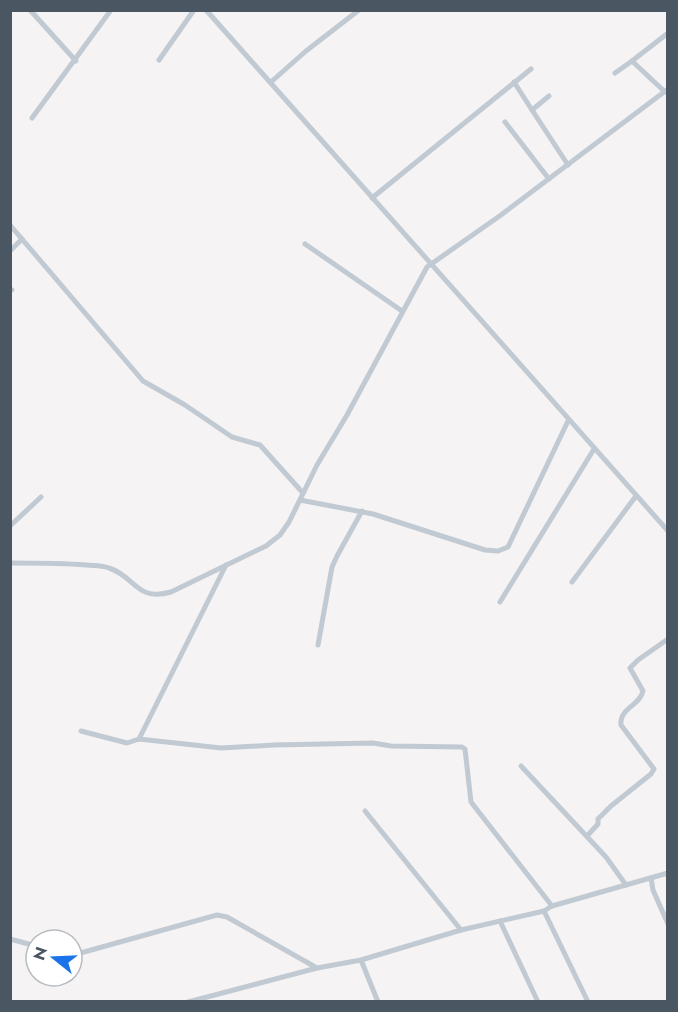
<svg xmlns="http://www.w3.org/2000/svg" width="678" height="1012" font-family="Jost,sans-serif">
<rect width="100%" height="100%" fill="#f5f3f3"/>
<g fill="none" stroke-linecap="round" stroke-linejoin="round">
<!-- minor -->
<g stroke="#c1cad2" stroke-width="5">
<polyline points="30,10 76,61"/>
<polyline points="206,10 668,531"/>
<polyline points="159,60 194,10"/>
<polyline points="615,73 632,61"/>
<polyline points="271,82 306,51 359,10"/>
<polyline points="514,82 532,110"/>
<polyline points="665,92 632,61 668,33"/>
<polyline points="549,96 532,110 568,165"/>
<polyline points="32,118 111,10"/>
<polyline points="505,122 549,179"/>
<polyline points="372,198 531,69"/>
<polyline points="10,225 143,381 185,405 232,437 260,445 303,493"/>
<polyline points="305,244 402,311"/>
<polyline points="10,251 22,239"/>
<polyline points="10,289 12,290"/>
<polyline points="300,500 373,514 485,550 498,551 508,547 568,421"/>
<polyline points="10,526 41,497"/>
<path d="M10 563C36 563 61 563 86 565 93 566 101 565 109 568 135 576 136 602 171 592L266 546 280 535 289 522 317 465 347 415 427 267 501 215 668 89"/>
<polyline points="572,582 636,496"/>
<polyline points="500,602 594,449"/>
<polyline points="318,645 332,567 337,556 362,511"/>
<polyline points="81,731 127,743 139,739 221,748 274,745 373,743 391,746 462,747 465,749 471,802 552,906"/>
<polyline points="139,739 226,565"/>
<polyline points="521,766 606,857 626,885"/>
<polyline points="365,811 461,930"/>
<path d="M587 836 598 824V819L611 806 651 774 654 769 621 725C619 708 640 706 643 691L630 668 638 660 668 639"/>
<polyline points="651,878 653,890 668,924"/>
<polyline points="544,911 588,1002"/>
<polyline points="500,921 538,1002"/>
<polyline points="10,939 36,946"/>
<polyline points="72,954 84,952 217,915 227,917 317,968"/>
<polyline points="361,960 378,1002"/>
<polyline points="188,1002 317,968 361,960 461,930 544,911 552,906 668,873"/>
</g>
</g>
<!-- border -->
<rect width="678" height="1012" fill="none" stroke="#4a5661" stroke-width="24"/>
<!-- north arrow -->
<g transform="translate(54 958) rotate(288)"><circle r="28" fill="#ffffff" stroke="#b7bbc0" stroke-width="1.5"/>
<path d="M0-4.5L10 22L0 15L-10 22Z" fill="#1a73e8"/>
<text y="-9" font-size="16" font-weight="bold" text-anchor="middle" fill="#4a5661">N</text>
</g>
</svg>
